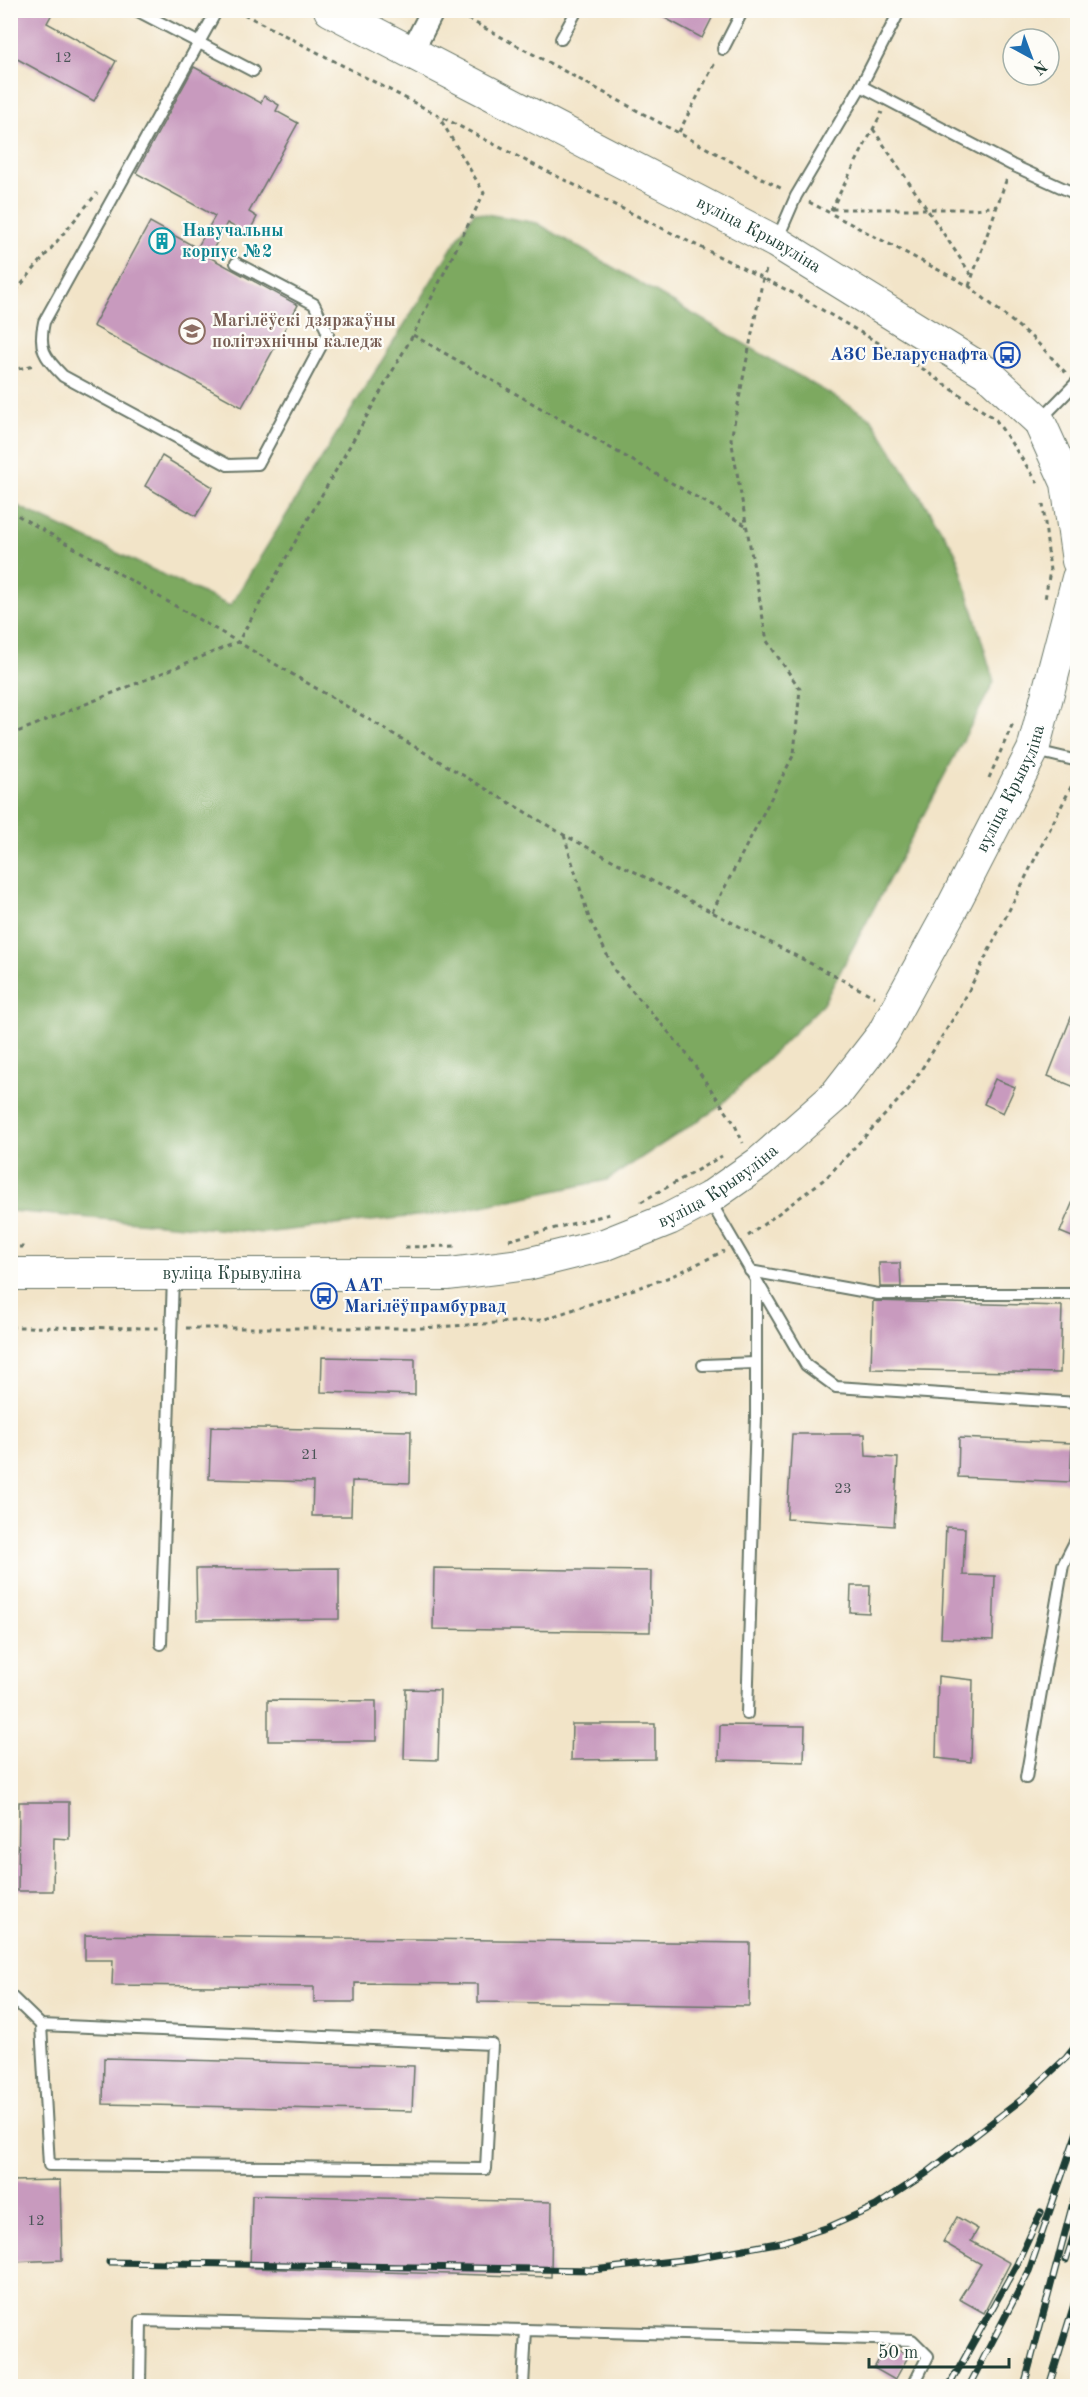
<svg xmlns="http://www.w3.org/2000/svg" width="1088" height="2397" font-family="'Old Standard TT',serif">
<rect width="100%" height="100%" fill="#fdfcf7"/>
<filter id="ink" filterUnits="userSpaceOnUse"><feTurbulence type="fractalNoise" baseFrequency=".0167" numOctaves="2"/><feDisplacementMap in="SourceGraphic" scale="12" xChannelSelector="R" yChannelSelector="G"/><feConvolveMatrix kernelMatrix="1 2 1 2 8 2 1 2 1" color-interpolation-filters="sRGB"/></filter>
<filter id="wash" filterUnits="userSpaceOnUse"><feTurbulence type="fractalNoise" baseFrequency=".008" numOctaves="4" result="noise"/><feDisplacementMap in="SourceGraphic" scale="24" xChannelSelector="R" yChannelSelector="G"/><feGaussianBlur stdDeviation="1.35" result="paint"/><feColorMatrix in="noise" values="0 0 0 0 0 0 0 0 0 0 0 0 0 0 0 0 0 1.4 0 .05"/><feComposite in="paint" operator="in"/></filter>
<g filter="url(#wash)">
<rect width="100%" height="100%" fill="#f2e4c8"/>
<!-- forest -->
<polygon fill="#7da961" stroke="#4e734a" stroke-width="1.5" points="474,212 537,223 871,418 956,553 994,682 823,1004 718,1108 607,1180 453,1212 263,1233 11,1211 11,503 230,606"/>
<g id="blocks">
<!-- building -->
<g fill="#c89abe">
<polygon points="10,10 54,10 47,23 116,61 94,101 10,55"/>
<polygon points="650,10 716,10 702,38"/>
<polygon points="194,67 261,103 264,96 279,105 276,111 298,123 249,212 257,217 248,234 227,223 209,257 298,305 242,407 93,326 150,222 197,248 215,216 136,173"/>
<polygon points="162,456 213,487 196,516 145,486"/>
<polygon points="1076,1005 1077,1005 1077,1088 1048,1076"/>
<polygon points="995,1079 1015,1087 1003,1113 984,1104"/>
<polygon points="1077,1192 1077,1239 1060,1232"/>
<polygon points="879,1263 900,1263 901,1287 880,1287"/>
<polygon points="873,1301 1062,1306 1060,1373 871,1369"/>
<polygon points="322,1357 415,1359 415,1395 321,1392"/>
<polygon points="211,1427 411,1431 410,1483 352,1481 351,1516 312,1516 313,1482 209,1479"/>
<polygon points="792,1434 865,1434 866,1456 898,1458 894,1526 787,1519"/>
<polygon points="959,1438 1072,1443 1070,1482 958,1477"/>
<polygon points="946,1527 965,1528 963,1575 995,1576 993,1640 941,1638"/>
<polygon points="339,1568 339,1619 197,1620 196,1569"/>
<polygon points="434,1568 651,1571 650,1632 433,1629"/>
<polygon points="851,1586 870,1586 869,1613 850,1612"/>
<polygon points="938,1676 973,1680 971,1762 936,1758"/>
<polygon points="406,1689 440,1690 438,1760 404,1759"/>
<polygon points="268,1700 376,1701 376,1741 268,1741"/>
<polygon points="572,1724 655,1724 655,1759 571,1760"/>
<polygon points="720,1725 805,1726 804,1762 719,1760"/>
<polygon points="19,1802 69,1802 69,1839 54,1838 53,1891 18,1891"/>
<polygon points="85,1935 750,1943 749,2006 478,2002 478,1984 355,1983 355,2002 314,2002 314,1987 112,1985 113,1960 85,1960"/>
<polygon points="104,2058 414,2066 412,2111 103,2104"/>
<polygon points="60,2180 62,2260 10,2262 10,2181"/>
<polygon points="252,2195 552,2202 551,2277 250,2268"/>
<polygon points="957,2217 978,2229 971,2241 1010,2263 984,2313 959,2299 981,2264 943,2242"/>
<polygon points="886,2347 894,2347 909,2355 895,2380 874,2368"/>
</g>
</g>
</g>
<g filter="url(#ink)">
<use href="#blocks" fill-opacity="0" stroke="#697768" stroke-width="1.5"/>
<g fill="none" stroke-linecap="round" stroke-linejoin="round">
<!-- lane casing -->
<g stroke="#697768" stroke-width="14">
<g id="lane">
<polyline points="136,10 253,71"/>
<path d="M217 10 44 322C38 348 44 357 63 376L228 465 258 464 328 333 314 304 236 263"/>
<polyline points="561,39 577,10"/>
<polyline points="723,49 743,10"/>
<polyline points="861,86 1012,165 1078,195"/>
<polyline points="777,240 796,196 861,86 900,10"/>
<polyline points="1041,419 1078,381"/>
<polyline points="1036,751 1078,761"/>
<polyline points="710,1201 806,1365 836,1387 1078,1403"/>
<polyline points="750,1271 878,1294 1078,1294"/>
<polyline points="703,1365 755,1363"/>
<polyline points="161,1644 173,1277"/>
<polyline points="747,1714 756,1417 756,1281"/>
<polyline points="1026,1778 1063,1565 1078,1536"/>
<polyline points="10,1995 41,2025 49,2165 486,2169 492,2044 41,2025"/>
<polyline points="140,2386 141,2321 526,2330"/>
<polyline points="523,2386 526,2330 912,2340 928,2356 913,2386"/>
</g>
</g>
<!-- street casing -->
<g stroke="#697768" stroke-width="26">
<polyline id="street" points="411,53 433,10"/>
</g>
<!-- secondary casing -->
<g stroke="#697768" stroke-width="34">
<g id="secondary">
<path id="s1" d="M330 10 776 242 986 372 1039 421 1067 483 1078 561"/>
<path id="s2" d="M10 1274H449L527 1264 604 1245 669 1219 709 1198 759 1163 834 1097 883 1034 953 906 1033 750 1078 578"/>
</g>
</g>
<!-- path -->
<g stroke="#697768" stroke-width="3" stroke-dasharray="4.5 4.5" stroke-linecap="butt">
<polyline points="236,10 532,164 795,294 923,369 996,420 1038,483"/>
<polyline points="452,10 468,19 473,10"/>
<polyline points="468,19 784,190"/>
<polyline points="873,129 972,276"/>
<polyline points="679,132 716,61"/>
<polyline points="809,202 969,286 1036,341 1066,373"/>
<polyline points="832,209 974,209 997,206"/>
<polyline points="831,210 882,112"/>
<polyline points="969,286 1007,178"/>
<polyline points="10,298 97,193"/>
<polyline points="413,335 747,526"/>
<polyline points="10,371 34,365"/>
<polyline points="1043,504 1050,571 1045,599"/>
<polyline points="10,511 238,642 564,835 875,997"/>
<polyline points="10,735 238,642 413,335 484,193 439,117"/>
<polyline points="989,778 1013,723"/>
<polyline points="564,835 589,918 615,971 684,1050 734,1123 743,1143"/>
<polyline points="712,912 794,754 800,689 767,641 731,439 763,278 767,267"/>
<polyline points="641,1202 722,1156"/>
<polyline points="748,1236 826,1178 909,1089 960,1008 1077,775"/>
<polyline points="509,1240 610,1214"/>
<polyline points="10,1247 26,1247"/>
<polyline points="405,1247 458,1246"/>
<polyline points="10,1327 159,1328"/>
<polyline points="186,1328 422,1328 542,1320 670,1277 724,1251"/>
</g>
<!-- lane -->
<use href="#lane" stroke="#fff" stroke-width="10"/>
<!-- street -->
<use href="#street" stroke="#fff" stroke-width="22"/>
<!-- secondary -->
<use href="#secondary" stroke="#fff" stroke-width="32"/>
<!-- rail casing -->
<g stroke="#1f3d34" stroke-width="7">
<g id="rail">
<polyline points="1066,2260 1078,2222"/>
<polyline points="109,2262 593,2270 690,2259 782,2242 829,2227 876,2206 928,2172 1021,2100 1066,2058 1078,2043"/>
<polyline points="949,2386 1017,2264 1041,2212"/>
<polyline points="969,2386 1029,2271 1078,2129"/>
<polyline points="1024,2386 1078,2184"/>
<polyline points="1049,2386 1078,2291"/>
</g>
</g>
<!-- rail -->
<use href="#rail" stroke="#fdfcf7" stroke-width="4.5" stroke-dasharray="14" stroke-linecap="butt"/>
</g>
</g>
<!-- icons -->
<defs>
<g id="building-ring" transform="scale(1.35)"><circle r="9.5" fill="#fdfcf7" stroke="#0f9aa8" stroke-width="1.5"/><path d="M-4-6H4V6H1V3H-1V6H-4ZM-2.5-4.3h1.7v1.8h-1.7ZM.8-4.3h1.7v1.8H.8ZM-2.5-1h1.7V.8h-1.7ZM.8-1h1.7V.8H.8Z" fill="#0f9aa8"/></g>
<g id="university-ring" transform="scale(1.35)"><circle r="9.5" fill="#fdfcf7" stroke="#8d6e63" stroke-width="1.5"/><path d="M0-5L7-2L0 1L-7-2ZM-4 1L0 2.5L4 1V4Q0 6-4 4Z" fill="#8d6e63"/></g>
<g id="bus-ring" transform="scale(1.35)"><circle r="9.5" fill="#fdfcf7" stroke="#1a4fb4" stroke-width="1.5"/><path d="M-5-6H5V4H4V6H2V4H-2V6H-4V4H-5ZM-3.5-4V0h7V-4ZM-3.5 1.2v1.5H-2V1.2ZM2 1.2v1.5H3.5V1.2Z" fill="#1a4fb4"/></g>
</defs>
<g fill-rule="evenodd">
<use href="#building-ring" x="162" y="241"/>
<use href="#university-ring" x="192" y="331"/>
<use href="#bus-ring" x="1007" y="355"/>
<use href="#bus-ring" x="324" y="1296"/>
</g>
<g text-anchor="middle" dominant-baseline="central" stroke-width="4.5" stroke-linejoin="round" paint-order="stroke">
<!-- number labels -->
<g font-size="15" fill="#495456">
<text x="63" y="58">12</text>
<text x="310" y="1455">21</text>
<text x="843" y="1489">23</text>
<text x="36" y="2221">12</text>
</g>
<!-- culture labels -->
<g font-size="18" font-weight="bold" fill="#0d838f" stroke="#fdfcf7" text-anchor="start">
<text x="182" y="231">Навучальны<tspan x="182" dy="21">корпус №2</tspan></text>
</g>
<!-- street labels -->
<g font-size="18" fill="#1f3d34" stroke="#fdfcf7">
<text stroke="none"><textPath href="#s1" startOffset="484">вуліца Крывуліна</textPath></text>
<text stroke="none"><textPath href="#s2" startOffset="1230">вуліца Крывуліна</textPath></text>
<text stroke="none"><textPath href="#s2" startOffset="726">вуліца Крывуліна</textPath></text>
<text stroke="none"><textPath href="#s2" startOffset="222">вуліца Крывуліна</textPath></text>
</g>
<!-- education labels -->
<g font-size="18" font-weight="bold" fill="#785e54" stroke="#fdfcf7" text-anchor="start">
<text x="212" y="321">Магілёўскі дзяржаўны<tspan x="212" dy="21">політэхнічны каледж</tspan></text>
</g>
<!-- transit labels -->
<g font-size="18" font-weight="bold" fill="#164399" stroke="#fdfcf7" text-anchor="end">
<text x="988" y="355">АЗС Беларуснафта</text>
<text x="344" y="1286" text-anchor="start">ААТ<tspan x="344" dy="21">Магілёўпрамбурвад</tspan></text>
</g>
</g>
<!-- margin -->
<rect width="1088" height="2397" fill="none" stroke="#fdfcf7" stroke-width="36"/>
<!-- north arrow -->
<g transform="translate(1031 57) rotate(139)"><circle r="28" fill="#fdfcf7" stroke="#a4b0a9" stroke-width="1.5"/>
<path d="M0-4.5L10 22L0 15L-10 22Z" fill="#1f6fb2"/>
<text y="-9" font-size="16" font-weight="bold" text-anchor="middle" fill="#1f3d34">N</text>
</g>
<!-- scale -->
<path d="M869 2358v9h140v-9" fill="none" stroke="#1f3d34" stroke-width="3"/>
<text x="878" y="2358" font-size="18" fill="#1f3d34" stroke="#fdfcf7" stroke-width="4.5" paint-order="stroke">50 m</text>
</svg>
